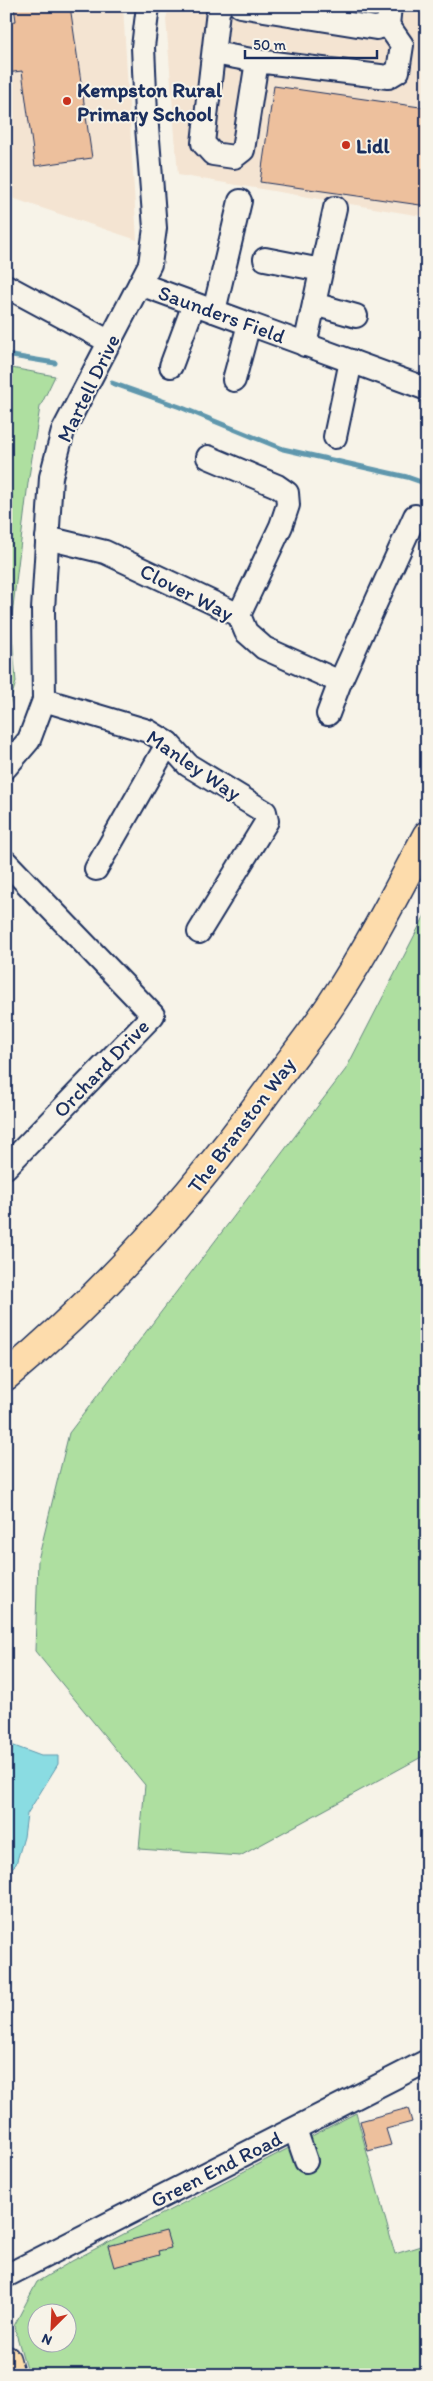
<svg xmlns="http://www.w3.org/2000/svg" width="433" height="2381" font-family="Itim,sans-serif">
<rect width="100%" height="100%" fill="#f7f3e8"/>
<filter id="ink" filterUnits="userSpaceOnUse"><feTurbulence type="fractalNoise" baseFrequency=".02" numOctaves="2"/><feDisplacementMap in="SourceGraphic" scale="10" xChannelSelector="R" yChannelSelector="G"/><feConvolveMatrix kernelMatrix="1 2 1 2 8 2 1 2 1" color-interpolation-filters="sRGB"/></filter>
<g filter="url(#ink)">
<!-- built -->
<g fill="#f4e4d2">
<polygon points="6,6 123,6 137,240 6,196"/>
<polygon points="169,6 422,6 427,11 427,217 178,175 166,19"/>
</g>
<!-- green -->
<g fill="#aedfa0" stroke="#64877f" fill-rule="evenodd">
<polygon points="6,367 55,376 40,407 28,483 11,623 16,682 6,715"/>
<polygon points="427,911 427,1754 240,1856 139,1849 145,1785 35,1651 38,1560 69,1433 346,1069"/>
<path d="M356 2113 395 2254 427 2244V2375H28L14 2326 37 2282 72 2261ZM38 2314H68V2344H38Z"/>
</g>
<!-- water -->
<polygon fill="#8adce2" stroke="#5e97ad" points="6,1743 41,1756 58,1756 58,1764 27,1814 24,1837 16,1864 6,1874"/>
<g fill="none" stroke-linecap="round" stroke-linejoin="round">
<!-- stream -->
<g stroke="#5e97ad" stroke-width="5">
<polyline points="6,355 55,363"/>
<polyline points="112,383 180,407 283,449 407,477 427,484"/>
</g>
</g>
<!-- building -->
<g fill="#edc09d" stroke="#1b2f5e">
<polygon points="14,6 70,6 92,158 35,166 22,71 6,73 6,22 16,21"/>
<polygon points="274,86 427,108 427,206 260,182"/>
<polygon points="408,2108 412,2122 386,2129 391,2145 368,2151 360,2121"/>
<polygon points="166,2231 171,2248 158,2251 159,2255 114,2267 108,2246"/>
</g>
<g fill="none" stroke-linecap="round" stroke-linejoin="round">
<!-- minor casing -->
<g stroke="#1b2f5e" stroke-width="26">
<g id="minor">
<polyline points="221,6 218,11 203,143 213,154 234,157 243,150 257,61 388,77 398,71 402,45 388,25 390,6"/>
<polyline points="240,6 376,28 388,25"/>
<polyline points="214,53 257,61"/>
<polyline points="265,259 321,270"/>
<polyline points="140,284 427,389"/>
<polyline points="6,286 110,342"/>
<polyline points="314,304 356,316"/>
<polyline points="214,311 240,201"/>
<polyline points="305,345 335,208"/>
<polyline points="171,366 194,304"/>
<polyline points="234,380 249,324"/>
<polyline points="335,437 351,361"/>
<polyline points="208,457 277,486 287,493 288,505 281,526 239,615"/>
<polyline points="47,538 105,552 239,615 246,632 264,648 340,682"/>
<polyline points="44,700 148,731 168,743 188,765 265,812 267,821 199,932"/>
<polyline points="328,714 340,682 415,516"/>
<polyline points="6,767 29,740 44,700 43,610 51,477 63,431 150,264 155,228 146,114 143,47 148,6"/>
<polyline points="6,862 153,1015 6,1167"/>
<polyline points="96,869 168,743"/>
<polyline points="295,2129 306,2161"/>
<polyline points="6,2276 427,2061"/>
</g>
</g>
<!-- major casing -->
<g stroke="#1b2f5e" stroke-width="31">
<polyline id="major" points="6,2360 10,2375"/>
</g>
<!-- highway casing -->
<g stroke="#1b2f5e" stroke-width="31">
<path id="highway" d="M6 1376C111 1289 199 1187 278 1077 296 1053 315 1029 332 1003 367 950 397 892 427 835"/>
</g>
<!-- minor -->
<use href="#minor" stroke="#f7f3e8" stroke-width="22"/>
<!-- major -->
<use href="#major" stroke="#fddcac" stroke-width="28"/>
<!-- highway -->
<use href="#highway" stroke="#fddcac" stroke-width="28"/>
</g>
</g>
<!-- markers -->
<g fill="#c8321e" stroke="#f7f3e8" stroke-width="2">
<circle cx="67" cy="101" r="5"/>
<circle cx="346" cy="145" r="5"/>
</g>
<g text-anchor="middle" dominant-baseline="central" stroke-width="4" stroke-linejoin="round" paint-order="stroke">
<!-- poi labels -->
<g font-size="21" font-weight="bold" fill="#1b2f5e" stroke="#f7f3e8" text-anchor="start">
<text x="77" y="89">Kempston Rural<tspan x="77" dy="24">Primary School</tspan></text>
<text x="356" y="145">Lidl</text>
</g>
<!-- street labels -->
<g font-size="21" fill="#1b2f5e" stroke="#f7f3e8">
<text transform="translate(222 314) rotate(20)">Saunders Field</text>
<text transform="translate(88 388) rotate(-64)">Martell Drive</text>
<text transform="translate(187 592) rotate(27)">Clover Way</text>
<text transform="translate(194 765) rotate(34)">Manley Way</text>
<text transform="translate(101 1068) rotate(-46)">Orchard Drive</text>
<text transform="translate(241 1125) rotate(-53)">The Branston Way</text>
<text transform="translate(216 2169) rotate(-27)">Green End Road</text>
</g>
</g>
<!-- margin -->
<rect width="433" height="2381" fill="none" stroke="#f7f3e8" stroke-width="25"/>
<rect x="12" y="12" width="408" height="2356" fill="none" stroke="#1b2f5e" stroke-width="2" filter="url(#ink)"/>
<!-- north arrow -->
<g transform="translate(52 2328) rotate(204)"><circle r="24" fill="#f7f3e8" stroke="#9fa5b1"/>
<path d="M0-4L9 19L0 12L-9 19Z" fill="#c8321e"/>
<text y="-8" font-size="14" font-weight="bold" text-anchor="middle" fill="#1b2f5e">N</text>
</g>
<!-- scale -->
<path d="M245 50v8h132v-8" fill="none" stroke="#1b2f5e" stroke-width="2.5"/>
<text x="253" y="50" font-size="15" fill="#1b2f5e" stroke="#f7f3e8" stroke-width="4" paint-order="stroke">50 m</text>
</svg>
